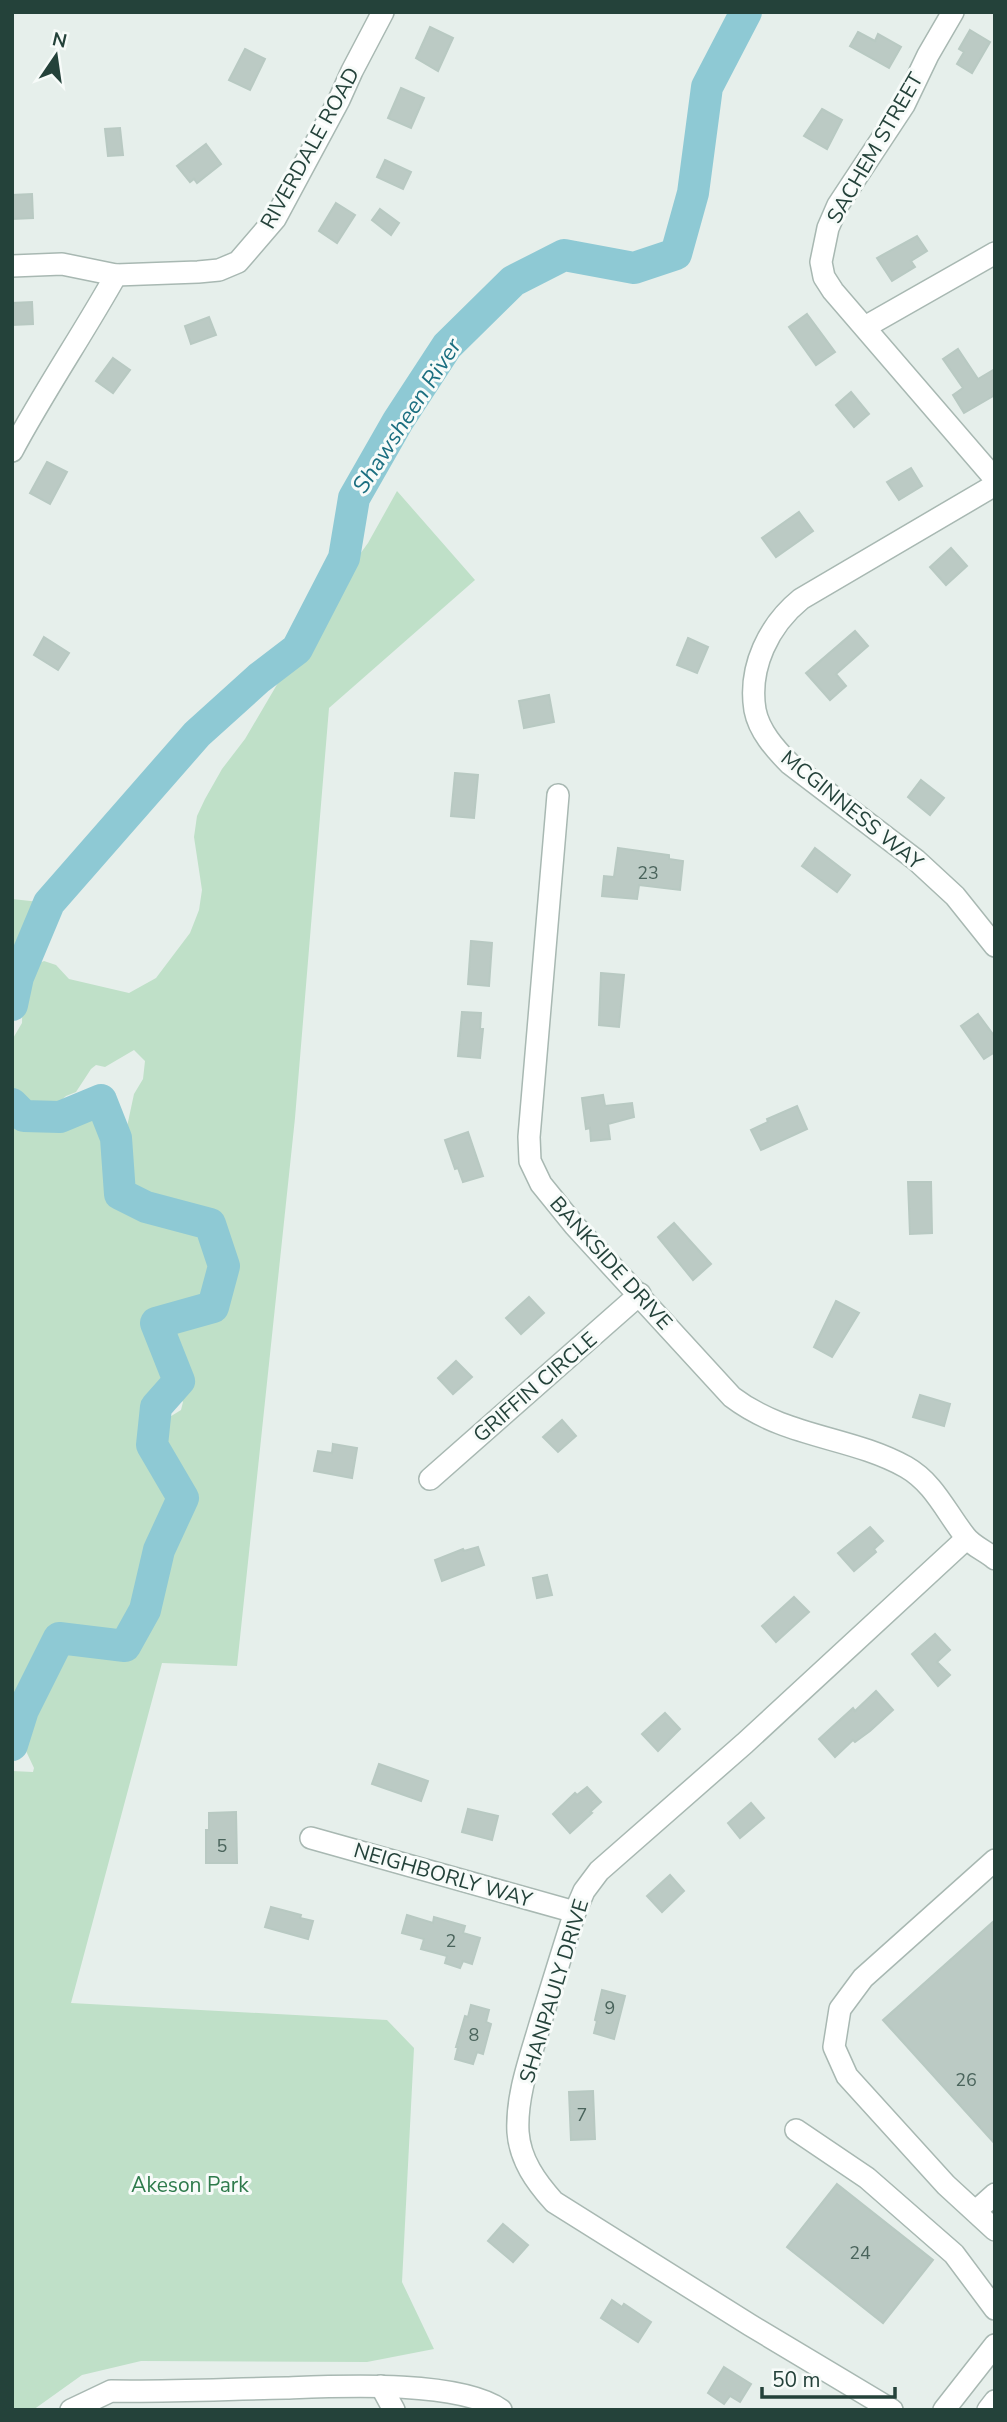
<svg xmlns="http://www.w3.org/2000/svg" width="1007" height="2422" font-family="'Nunito Sans',sans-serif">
<rect width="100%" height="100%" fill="#e6efeb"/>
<!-- green -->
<g fill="#bfe0c8" fill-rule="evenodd">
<path d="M397 491 475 580 329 708 295 1118 237 1666 162 1663 71 2003 387 2020 414 2048 402 2282 434 2349 367 2362 141 2361 82 2375 33 2410H12V1771L33 1772 34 1768 18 1734 27 1709 25 1706 12 1745V1104L24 1116 60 1117 101 1100 116 1138 119 1164 134 1094 143 1079 145 1061 134 1050 105 1067 96 1065 91 1069 76 1092 66 1096 46 1114H37L12 1096V1040L22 1023 23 987 35 965 44 961 56 965 69 979 129 993 156 978 190 933 199 910 202 890 194 837 197 816 205 799 222 769 245 739 326 601 368 543ZM160 1205 190 1209 210 1224 147 1207ZM201 1310 183 1323 160 1333 156 1323ZM173 1363 181 1372 177 1394 183 1402 181 1410 168 1418 155 1415 156 1407 179 1381ZM59 1638 88 1642 68 1653 53 1652Z"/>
<polygon points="12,899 49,903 18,977 12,1005"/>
</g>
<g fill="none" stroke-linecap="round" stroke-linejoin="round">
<!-- river -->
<g stroke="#8ec9d4" stroke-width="32">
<polyline points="12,1005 18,977 49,903 197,734 259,678 297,649 344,558 354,498 398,421 447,346 513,281 564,255 634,268 676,254 693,193 707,87 746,12"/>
<polyline points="12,1104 24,1116 60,1117 101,1100 116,1138 120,1194 146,1207 210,1224 224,1266 213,1307 156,1323 179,1381 156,1407 152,1445 183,1498 159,1550 145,1610 125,1646 59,1638 23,1710 12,1745"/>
</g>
</g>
<!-- building -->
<g fill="#bbcac4" stroke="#b8c9c2" stroke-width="2">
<polygon points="430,27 453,38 438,71 416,58"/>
<polygon points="970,30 990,42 972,73 957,64 964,52 959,49"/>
<polygon points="858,32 875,41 878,34 901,47 889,68 850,46"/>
<polygon points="245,49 265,59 250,90 229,80"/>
<polygon points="401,88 424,98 411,128 388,118"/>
<polygon points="822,109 842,120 827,149 804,136"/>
<polygon points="120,128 123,155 108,156 105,129"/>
<polygon points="206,144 221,164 197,183 194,179 190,182 177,166"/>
<polygon points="385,160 411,172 403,189 377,177"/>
<polygon points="32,194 33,218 12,219 12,195"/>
<polygon points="336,203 355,215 337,243 319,231"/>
<polygon points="380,209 399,223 391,235 372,220"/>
<polygon points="917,236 927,251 911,261 915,267 892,281 877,258"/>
<polygon points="32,302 33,324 12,325 12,303"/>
<polygon points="807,314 835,352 816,365 789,327"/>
<polygon points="209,317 216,335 191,344 185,326"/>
<polygon points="958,349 978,379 995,369 995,395 964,413 953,395 963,388 943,359"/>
<polygon points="113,358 130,370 113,393 96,381"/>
<polygon points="851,392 869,414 854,427 836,405"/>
<polygon points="47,462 67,472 50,504 30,493"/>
<polygon points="911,468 922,486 899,500 887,482"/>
<polygon points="799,512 813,531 776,557 762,538"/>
<polygon points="951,548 967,566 946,585 930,567"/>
<polygon points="855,631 868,646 836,674 846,686 830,700 806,673"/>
<polygon points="44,637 69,653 58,670 34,655"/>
<polygon points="688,638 708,647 697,673 677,665"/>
<polygon points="549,695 554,722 524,728 519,701"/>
<polygon points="455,773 478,775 474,818 451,816"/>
<polygon points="921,780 944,798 930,815 908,797"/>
<polygon points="618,848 669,855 669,859 683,861 680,890 639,885 637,899 602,896 604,876 614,877"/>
<polygon points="815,848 850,875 837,892 802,866"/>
<polygon points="471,941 492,943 489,986 468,984"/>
<polygon points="601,973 624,975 619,1027 599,1025"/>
<polygon points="462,1012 481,1013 480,1029 483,1029 480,1058 458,1056"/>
<polygon points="978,1014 995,1037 995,1052 984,1059 961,1026"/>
<polygon points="603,1095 605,1106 632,1103 634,1117 608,1124 610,1139 591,1141 590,1128 586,1129 582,1098"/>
<polygon points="797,1106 807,1129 761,1150 751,1130 768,1122 767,1119"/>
<polygon points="468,1132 483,1176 463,1182 458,1168 455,1169 445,1140"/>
<polygon points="908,1182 931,1182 932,1233 910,1234"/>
<polygon points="674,1223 711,1264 693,1280 658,1237"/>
<polygon points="529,1297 544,1313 521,1334 506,1318"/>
<polygon points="836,1301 859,1313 832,1357 814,1347"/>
<polygon points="456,1361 472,1377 453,1394 438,1378"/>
<polygon points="920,1395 950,1404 944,1426 913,1417"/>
<polygon points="562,1420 576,1436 558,1452 543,1437"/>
<polygon points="333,1444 357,1448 352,1478 314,1471 318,1451 332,1453"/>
<polygon points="870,1527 883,1541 874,1549 876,1552 854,1571 838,1553"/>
<polygon points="478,1547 484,1565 442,1581 435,1560 463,1549 464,1551"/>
<polygon points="547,1575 552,1595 537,1598 533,1578"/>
<polygon points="794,1597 809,1612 776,1642 762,1626"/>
<polygon points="935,1634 950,1650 937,1662 950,1675 938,1686 912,1654"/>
<polygon points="876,1691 893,1710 870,1731 855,1742 853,1740 835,1757 819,1739 853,1708 855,1711"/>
<polygon points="665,1713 680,1729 658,1751 642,1734"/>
<polygon points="379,1764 428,1781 421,1801 372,1784"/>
<polygon points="587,1787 601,1802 590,1812 592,1813 570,1833 553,1814 575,1793 577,1795"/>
<polygon points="751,1803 764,1818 740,1838 728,1823"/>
<polygon points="468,1809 498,1816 492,1840 462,1832"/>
<polygon points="236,1812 237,1863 206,1863 206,1830 209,1830 209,1813"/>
<polygon points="670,1875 684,1891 662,1912 647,1896"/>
<polygon points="271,1907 301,1915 300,1918 313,1921 308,1939 265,1927"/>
<polygon points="407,1915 433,1923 434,1917 465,1926 463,1933 480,1938 472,1964 463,1961 460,1968 445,1963 447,1956 421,1949 424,1939 402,1933"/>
<polygon points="995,1920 995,2144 883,2020"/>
<polygon points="602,1990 625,1996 614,2039 594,2033 597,2021 595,2020"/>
<polygon points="471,2005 489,2010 486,2022 491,2024 483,2054 477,2052 473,2064 455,2059 458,2047 456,2047 465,2016 468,2017"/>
<polygon points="593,2091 595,2139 571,2140 569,2092"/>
<polygon points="837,2184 933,2260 883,2323 787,2247"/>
<polygon points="503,2224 528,2245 513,2262 488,2241"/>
<polygon points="612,2300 622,2307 624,2304 651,2322 638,2342 601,2318"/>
<polygon points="724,2367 751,2384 740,2402 730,2396 724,2404 708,2393"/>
</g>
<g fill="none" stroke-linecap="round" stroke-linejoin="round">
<!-- minor casing -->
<g stroke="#a8b8b2" stroke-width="24">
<g id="minor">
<polyline points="953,12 928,55 904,105 838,205 828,228 821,262 824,277 833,291 995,479"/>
<polyline points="12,266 62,264 116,275 198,272 219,270 238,262 275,219 339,100 352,71 383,12"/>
<polyline points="865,327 995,253"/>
<path d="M12 451C44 391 83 334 116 275"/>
<path d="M995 485 801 599C769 625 748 667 755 710 759 731 775 749 790 764L916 860 955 896 995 946"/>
<path d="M558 795 529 1137 530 1161 541 1184 575 1226 732 1397C786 1438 850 1436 906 1467 934 1483 946 1512 965 1536 972 1546 986 1551 995 1559"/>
<polyline points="430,1479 640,1294"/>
<polyline points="311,1838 575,1912"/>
<polyline points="995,1860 863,1978 840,2009 834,2047 847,2076 946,2185 995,2230"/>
<polyline points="796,2130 867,2178 954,2254 995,2309"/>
<polyline points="976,2211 995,2194"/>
<polyline points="381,2386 394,2410"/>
<path d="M71 2410 111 2391C169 2392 228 2389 286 2388 339 2386 459 2380 501 2410"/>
<path d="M892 2410 750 2325 554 2202C536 2182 520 2160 518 2132 516 2095 531 2056 541 2021 552 1985 563 1949 575 1912L584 1891 599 1871 745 1743 966 1539"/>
<polyline points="944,2410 995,2345"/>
<polyline points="988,2410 995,2401"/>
</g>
</g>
<!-- minor -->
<use href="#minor" stroke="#fff" stroke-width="21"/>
</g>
<g text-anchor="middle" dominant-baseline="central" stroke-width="6" stroke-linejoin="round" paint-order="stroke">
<!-- number labels -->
<g font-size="18" fill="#4a645c">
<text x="648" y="873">23</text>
<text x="222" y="1846">5</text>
<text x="451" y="1941">2</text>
<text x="610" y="2008">9</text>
<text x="474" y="2035">8</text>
<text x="966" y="2080">26</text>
<text x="582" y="2115">7</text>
<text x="860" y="2253">24</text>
</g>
<!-- street labels -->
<g font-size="21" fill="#24423a" stroke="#f7fbf9">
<text transform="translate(310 148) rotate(-61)">RIVERDALE ROAD</text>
<text transform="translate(875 148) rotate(-60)">SACHEM STREET</text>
<text transform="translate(852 810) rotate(39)">MCGINNESS WAY</text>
<text transform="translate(611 1263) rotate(48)">BANKSIDE DRIVE</text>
<text transform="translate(535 1387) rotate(-41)">GRIFFIN CIRCLE</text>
<text transform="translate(443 1875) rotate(16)">NEIGHBORLY WAY</text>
<text transform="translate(554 1991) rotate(-73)">SHANPAULY DRIVE</text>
</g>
<!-- park labels -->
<g font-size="21" fill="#2d7a4b" stroke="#f7fbf9">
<text x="190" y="2185">Akeson Park</text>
</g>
<!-- water labels -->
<g font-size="23" font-style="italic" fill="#1c6f80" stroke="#f7fbf9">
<text transform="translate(407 416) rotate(-57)">Shawsheen River</text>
</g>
</g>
<!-- border -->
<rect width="1007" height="2422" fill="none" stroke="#24423a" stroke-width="28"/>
<!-- north arrow -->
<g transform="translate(56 56) rotate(13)" stroke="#f7fbf9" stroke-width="5" paint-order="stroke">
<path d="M0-5L12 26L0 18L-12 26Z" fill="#24423a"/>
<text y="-10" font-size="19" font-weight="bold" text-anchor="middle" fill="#24423a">N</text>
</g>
<!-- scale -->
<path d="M762 2387v10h133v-10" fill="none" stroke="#24423a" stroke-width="3.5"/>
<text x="772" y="2387" font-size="21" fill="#24423a" stroke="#f7fbf9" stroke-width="5" paint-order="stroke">50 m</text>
</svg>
